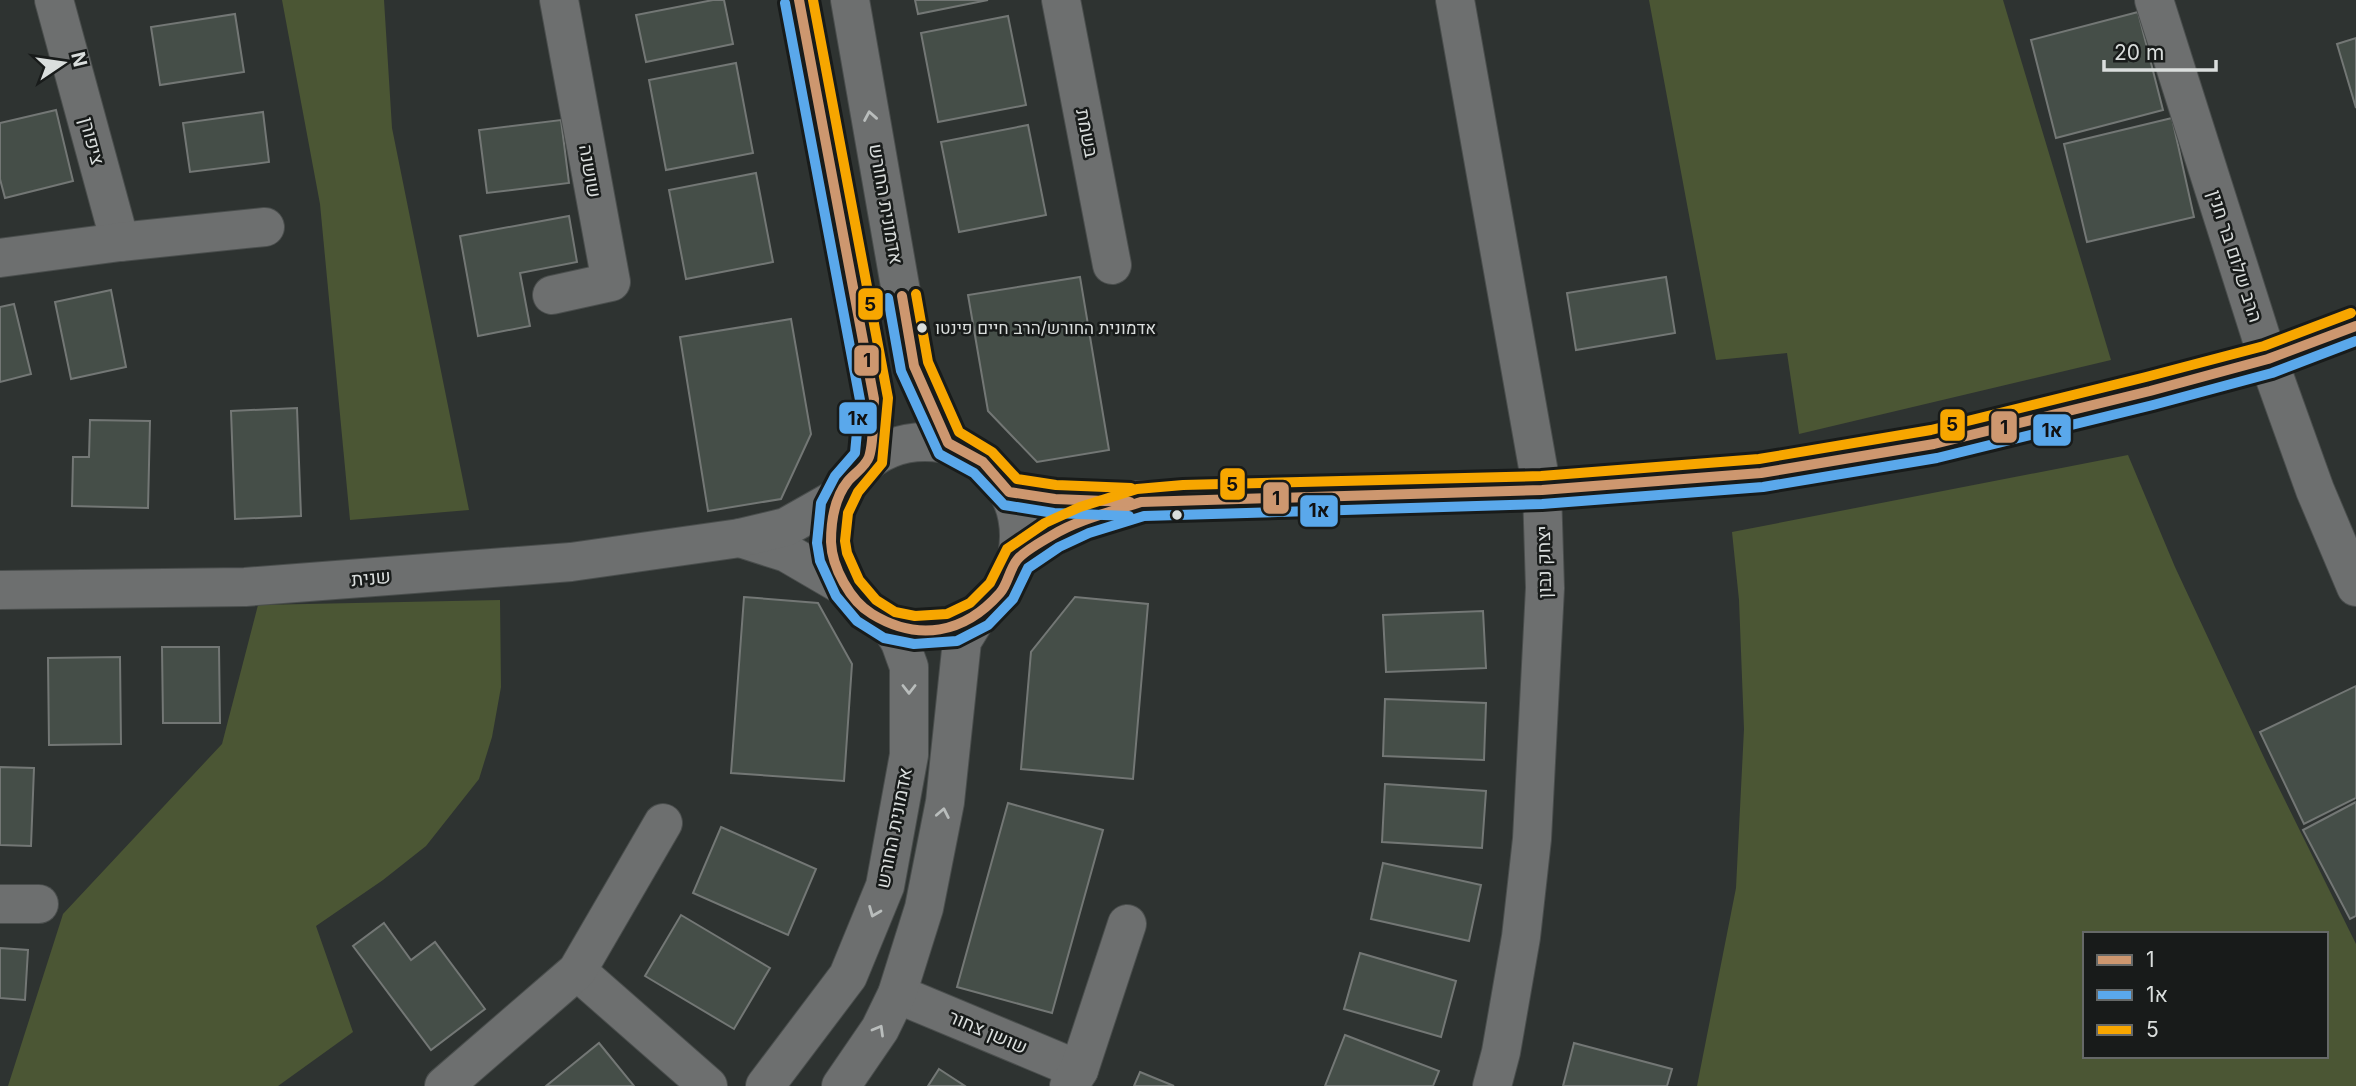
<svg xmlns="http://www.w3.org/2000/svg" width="2356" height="1086" font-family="Inter,Heebo,sans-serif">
<rect width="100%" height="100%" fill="#2e3331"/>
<!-- green -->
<g fill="#4b5634" fill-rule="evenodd">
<polygon points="282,0 384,0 392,128 469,510 350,520 320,204"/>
<polygon points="1649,0 2003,0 2111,360 1799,434 1787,353 1716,360"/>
<path d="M2128 455 2175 567 2267 764 2356 944V1086H1697L1736 888 1744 729 1739 600 1732 532ZM2085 934H2326V1056H2085Z"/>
<polygon points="500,600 501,687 492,737 479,779 426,846 383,880 316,926 353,1032 278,1086 8,1086 63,914 222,744 258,605"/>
</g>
<!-- building -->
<g fill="#454e48" stroke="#737775" stroke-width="2">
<polygon points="713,0 724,0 733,44 646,62 636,15"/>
<polygon points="915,0 988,0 918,14"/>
<polygon points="2138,12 2163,110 2056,138 2031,40"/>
<polygon points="235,14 244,72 160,85 151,27"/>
<polygon points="1008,16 1026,105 938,122 921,33"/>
<polygon points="2356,38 2356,108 2337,44"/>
<polygon points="736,63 753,153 666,170 649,80"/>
<polygon points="56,110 73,181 5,198 0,179 0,123"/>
<polygon points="263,112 269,162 190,172 183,123"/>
<polygon points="2172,118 2194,217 2087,242 2064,144"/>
<polygon points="561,120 569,183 487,193 479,130"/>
<polygon points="1028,125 1046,215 959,232 941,142"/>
<polygon points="756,173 773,262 686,279 669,190"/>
<polygon points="569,216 577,262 520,273 530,326 478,336 460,236"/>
<polygon points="1080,277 1109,450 1037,462 988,411 968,295"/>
<polygon points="1666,277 1675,333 1576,350 1567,293"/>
<polygon points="111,290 126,367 71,379 55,302"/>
<polygon points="14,304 31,374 0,382 0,307"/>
<polygon points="791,319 811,434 781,499 708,511 680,337"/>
<polygon points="297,408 301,516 235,519 231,411"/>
<polygon points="90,420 150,421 148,508 72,506 73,457 89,457"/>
<polygon points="744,597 818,603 852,664 844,781 731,773"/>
<polygon points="1075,597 1148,604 1133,779 1021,769 1031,652"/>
<polygon points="1483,611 1486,668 1386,672 1383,615"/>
<polygon points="162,647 219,647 220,723 163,723"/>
<polygon points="120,657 121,744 49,745 48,658"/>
<polygon points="2356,686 2356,798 2304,824 2260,732"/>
<polygon points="1385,699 1486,703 1484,760 1383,756"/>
<polygon points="0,767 34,768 31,846 0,845"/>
<polygon points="1385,784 1486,791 1482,848 1382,842"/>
<polygon points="2356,802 2356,916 2350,919 2303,830"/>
<polygon points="1008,803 1103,830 1052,1013 957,987"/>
<polygon points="721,827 816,869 788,935 693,893"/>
<polygon points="1383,863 1481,885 1469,941 1371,919"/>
<polygon points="681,915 770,968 734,1029 645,976"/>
<polygon points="384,923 411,960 435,942 485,1009 431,1050 353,946"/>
<polygon points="0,948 28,950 25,1000 0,998"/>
<polygon points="1360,953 1456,981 1441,1037 1344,1009"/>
<polygon points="1345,1035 1439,1071 1433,1086 1325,1086"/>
<polygon points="599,1043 634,1086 546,1086"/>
<polygon points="1574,1043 1672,1069 1667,1086 1563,1086"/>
<polygon points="939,1069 965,1086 928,1086"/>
<polygon points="1140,1072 1174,1086 1134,1086"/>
</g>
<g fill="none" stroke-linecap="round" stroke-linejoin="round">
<!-- minor casing -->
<g stroke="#4a4e4d" stroke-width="40">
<g id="minor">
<polyline points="54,0 120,242"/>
<polyline points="1061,0 1112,265"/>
<polyline points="1455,0 1542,490 1545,588 1532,839 1521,937 1501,1052 1492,1086"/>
<polyline points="2154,0 2268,359 2315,490 2356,587"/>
<polyline points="0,258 120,242 265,227"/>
<polyline points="552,295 611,282 559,0"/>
<polyline points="740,538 787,553 847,588"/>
<polyline points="0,590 245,587 571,562 740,538 786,527 839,497"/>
<polyline points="0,904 39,904"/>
<polyline points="577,971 708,1086"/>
<polyline points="897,994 1079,1070"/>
<polyline points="444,1086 577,971 663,823"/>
<polyline points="1069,1086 1079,1070 1127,924"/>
</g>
</g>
<!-- tertiary casing -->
<g stroke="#4a4e4d" stroke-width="40">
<g id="tertiary">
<polyline points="799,0 874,399 869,459"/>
<polyline points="850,0 914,366 948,443"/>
<circle cx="925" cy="536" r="94"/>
<polyline points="1009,492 1055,499 1092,501 1281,498 1542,490 1761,473 1934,444 2150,391 2268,359 2356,326"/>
<path d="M1017 559C1052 535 1078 522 1119 509"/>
<polyline points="765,1086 848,976 885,886 909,755 909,667 900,642 890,625"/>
<polyline points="841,1086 880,1029 897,994 924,908 945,802 962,641 978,615"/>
</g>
</g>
<!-- minor -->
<use href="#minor" stroke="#6d6f6f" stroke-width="38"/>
<!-- tertiary -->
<use href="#tertiary" stroke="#6d6f6f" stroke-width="38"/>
<!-- bus-1 casing -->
<g stroke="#181b1a" stroke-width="16">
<g id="bus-1">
<path d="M799 0 874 399C873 416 874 442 869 457 866 466 854 474 848 481 835 497 831 521 831 542 832 567 850 601 872 614 918 642 964 634 1000 593 1008 584 1009 570 1017 560 1024 551 1041 542 1051 536 1079 519 1111 512 1141 502L1542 490 1761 473 1934 444 2150 391 2268 359 2356 326"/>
<polyline points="902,296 914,366 948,443 983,462 1009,492 1055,499 1130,502"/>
</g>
</g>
<!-- bus-2 casing -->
<g stroke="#181b1a" stroke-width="16">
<g id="bus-2">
<polyline points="785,3 860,400 855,453 835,476 821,503 817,543 820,561 836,596 857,621 884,638 914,644 957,641 988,625 1013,599 1028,568 1059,547 1089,533 1144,516 1542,504 1763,487 1937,458 2153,405 2272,373 2356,341"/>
<polyline points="888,298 901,371 939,454 974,473 1004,505 1054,513 1129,516"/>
</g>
</g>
<!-- bus-3 casing -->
<g stroke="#181b1a" stroke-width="16">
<g id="bus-3">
<polyline points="813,0 888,398 882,463 858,492 848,513 845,541 847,553 859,580 876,600 895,612 915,616 947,614 970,603 990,583 1007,549 1045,523 1080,507 1137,489 1183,485 1541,476 1759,459 1931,430 2146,377 2264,346 2351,313"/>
<polyline points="916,294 928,362 959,432 992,452 1017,479 1056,485 1131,488"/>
</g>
</g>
<!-- bus-1 -->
<use href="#bus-1" stroke="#cd976f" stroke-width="10"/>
<!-- bus-2 -->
<use href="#bus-2" stroke="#5aa8eb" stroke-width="10"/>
<!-- bus-3 -->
<use href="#bus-3" stroke="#f7a600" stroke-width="10"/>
</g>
<!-- one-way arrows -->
<defs><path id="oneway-chevron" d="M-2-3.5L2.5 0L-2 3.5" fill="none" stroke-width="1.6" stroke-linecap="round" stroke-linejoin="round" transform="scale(1.75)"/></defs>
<g stroke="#b9bdbc">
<use href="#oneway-chevron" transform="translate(870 116) rotate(-100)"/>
<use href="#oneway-chevron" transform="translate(909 689) rotate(90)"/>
<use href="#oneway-chevron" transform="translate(943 813) rotate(-79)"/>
<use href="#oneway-chevron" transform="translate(874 912) rotate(112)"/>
<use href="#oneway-chevron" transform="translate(879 1030) rotate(-60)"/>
</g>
<!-- markers -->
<g fill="#dadedd" stroke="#181b1a" stroke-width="2.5">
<circle cx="922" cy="328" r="6"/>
<circle cx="1177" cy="515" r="6"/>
</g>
<g text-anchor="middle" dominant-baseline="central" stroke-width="5" stroke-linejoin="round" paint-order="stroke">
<!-- bus labels -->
<g font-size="17" fill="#dadedd" stroke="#181b1a" text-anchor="start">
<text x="935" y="328">אדמונית החורש/הרב חיים פינטו</text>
</g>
<!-- street labels -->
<g font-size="19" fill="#dadedd" stroke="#181b1a">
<text transform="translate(1087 133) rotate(79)">בשמת</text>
<text transform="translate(92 141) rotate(75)">ציפורן</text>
<text transform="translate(590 171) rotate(80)">שושנה</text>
<text transform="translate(886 204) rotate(80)">אדמונית החורש</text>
<text transform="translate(2235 256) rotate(72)">הרב שלום בר חנין</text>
<text transform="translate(1544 562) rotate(-91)">יצחק נבון</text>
<text transform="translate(371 578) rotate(-5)">שנית</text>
<text transform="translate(894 828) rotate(-79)">אדמונית החורש</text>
<text transform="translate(988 1032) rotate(23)">שושן צחור</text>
</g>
</g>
<g stroke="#181b1a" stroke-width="2.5">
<rect x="857" y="287" width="27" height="34" rx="7" fill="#f7a600"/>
<rect x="853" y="344" width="27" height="33" rx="7" fill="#cd976f"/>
<rect x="838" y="401" width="40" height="34" rx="7" fill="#5aa8eb"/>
<rect x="1939" y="408" width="27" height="34" rx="7" fill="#f7a600"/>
<rect x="1990" y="410" width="28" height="34" rx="7" fill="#cd976f"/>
<rect x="2032" y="413" width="40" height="34" rx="7" fill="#5aa8eb"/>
<rect x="1219" y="467" width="27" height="34" rx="7" fill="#f7a600"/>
<rect x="1262" y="481" width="28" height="34" rx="7" fill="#cd976f"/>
<rect x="1299" y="494" width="40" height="34" rx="7" fill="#5aa8eb"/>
</g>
<g font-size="19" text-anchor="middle" font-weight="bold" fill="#111">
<text x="870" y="311">5</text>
<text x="867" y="367">1</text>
<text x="858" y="425">1א</text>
<text x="1952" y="431">5</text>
<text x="2004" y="434">1</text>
<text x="2052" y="437">1א</text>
<text x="1232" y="491">5</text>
<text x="1276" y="505">1</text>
<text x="1319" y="517">1א</text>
</g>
<!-- legend -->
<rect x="2083" y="932" width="245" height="126" fill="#181b1a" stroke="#666968" stroke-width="2"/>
<rect x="2097" y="955" width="35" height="10" fill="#cd976f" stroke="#666968" stroke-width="2"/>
<text x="2146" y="967" font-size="21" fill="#dadedd">1</text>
<rect x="2097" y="990" width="35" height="10" fill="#5aa8eb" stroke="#666968" stroke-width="2"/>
<text x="2146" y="1002" font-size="21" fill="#dadedd">1א</text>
<rect x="2097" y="1025" width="35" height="10" fill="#f7a600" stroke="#666968" stroke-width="2"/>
<text x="2146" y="1037" font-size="21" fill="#dadedd">5</text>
<!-- north arrow -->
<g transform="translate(63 63) rotate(77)" stroke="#181b1a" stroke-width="5" paint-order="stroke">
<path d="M0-5L12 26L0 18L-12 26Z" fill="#dadedd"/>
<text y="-10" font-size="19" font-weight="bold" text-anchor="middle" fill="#dadedd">N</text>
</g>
<!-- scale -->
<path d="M2104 60v10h112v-10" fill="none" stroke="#dadedd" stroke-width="3.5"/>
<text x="2114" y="60" font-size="21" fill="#dadedd" stroke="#181b1a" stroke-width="5" paint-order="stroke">20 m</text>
</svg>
